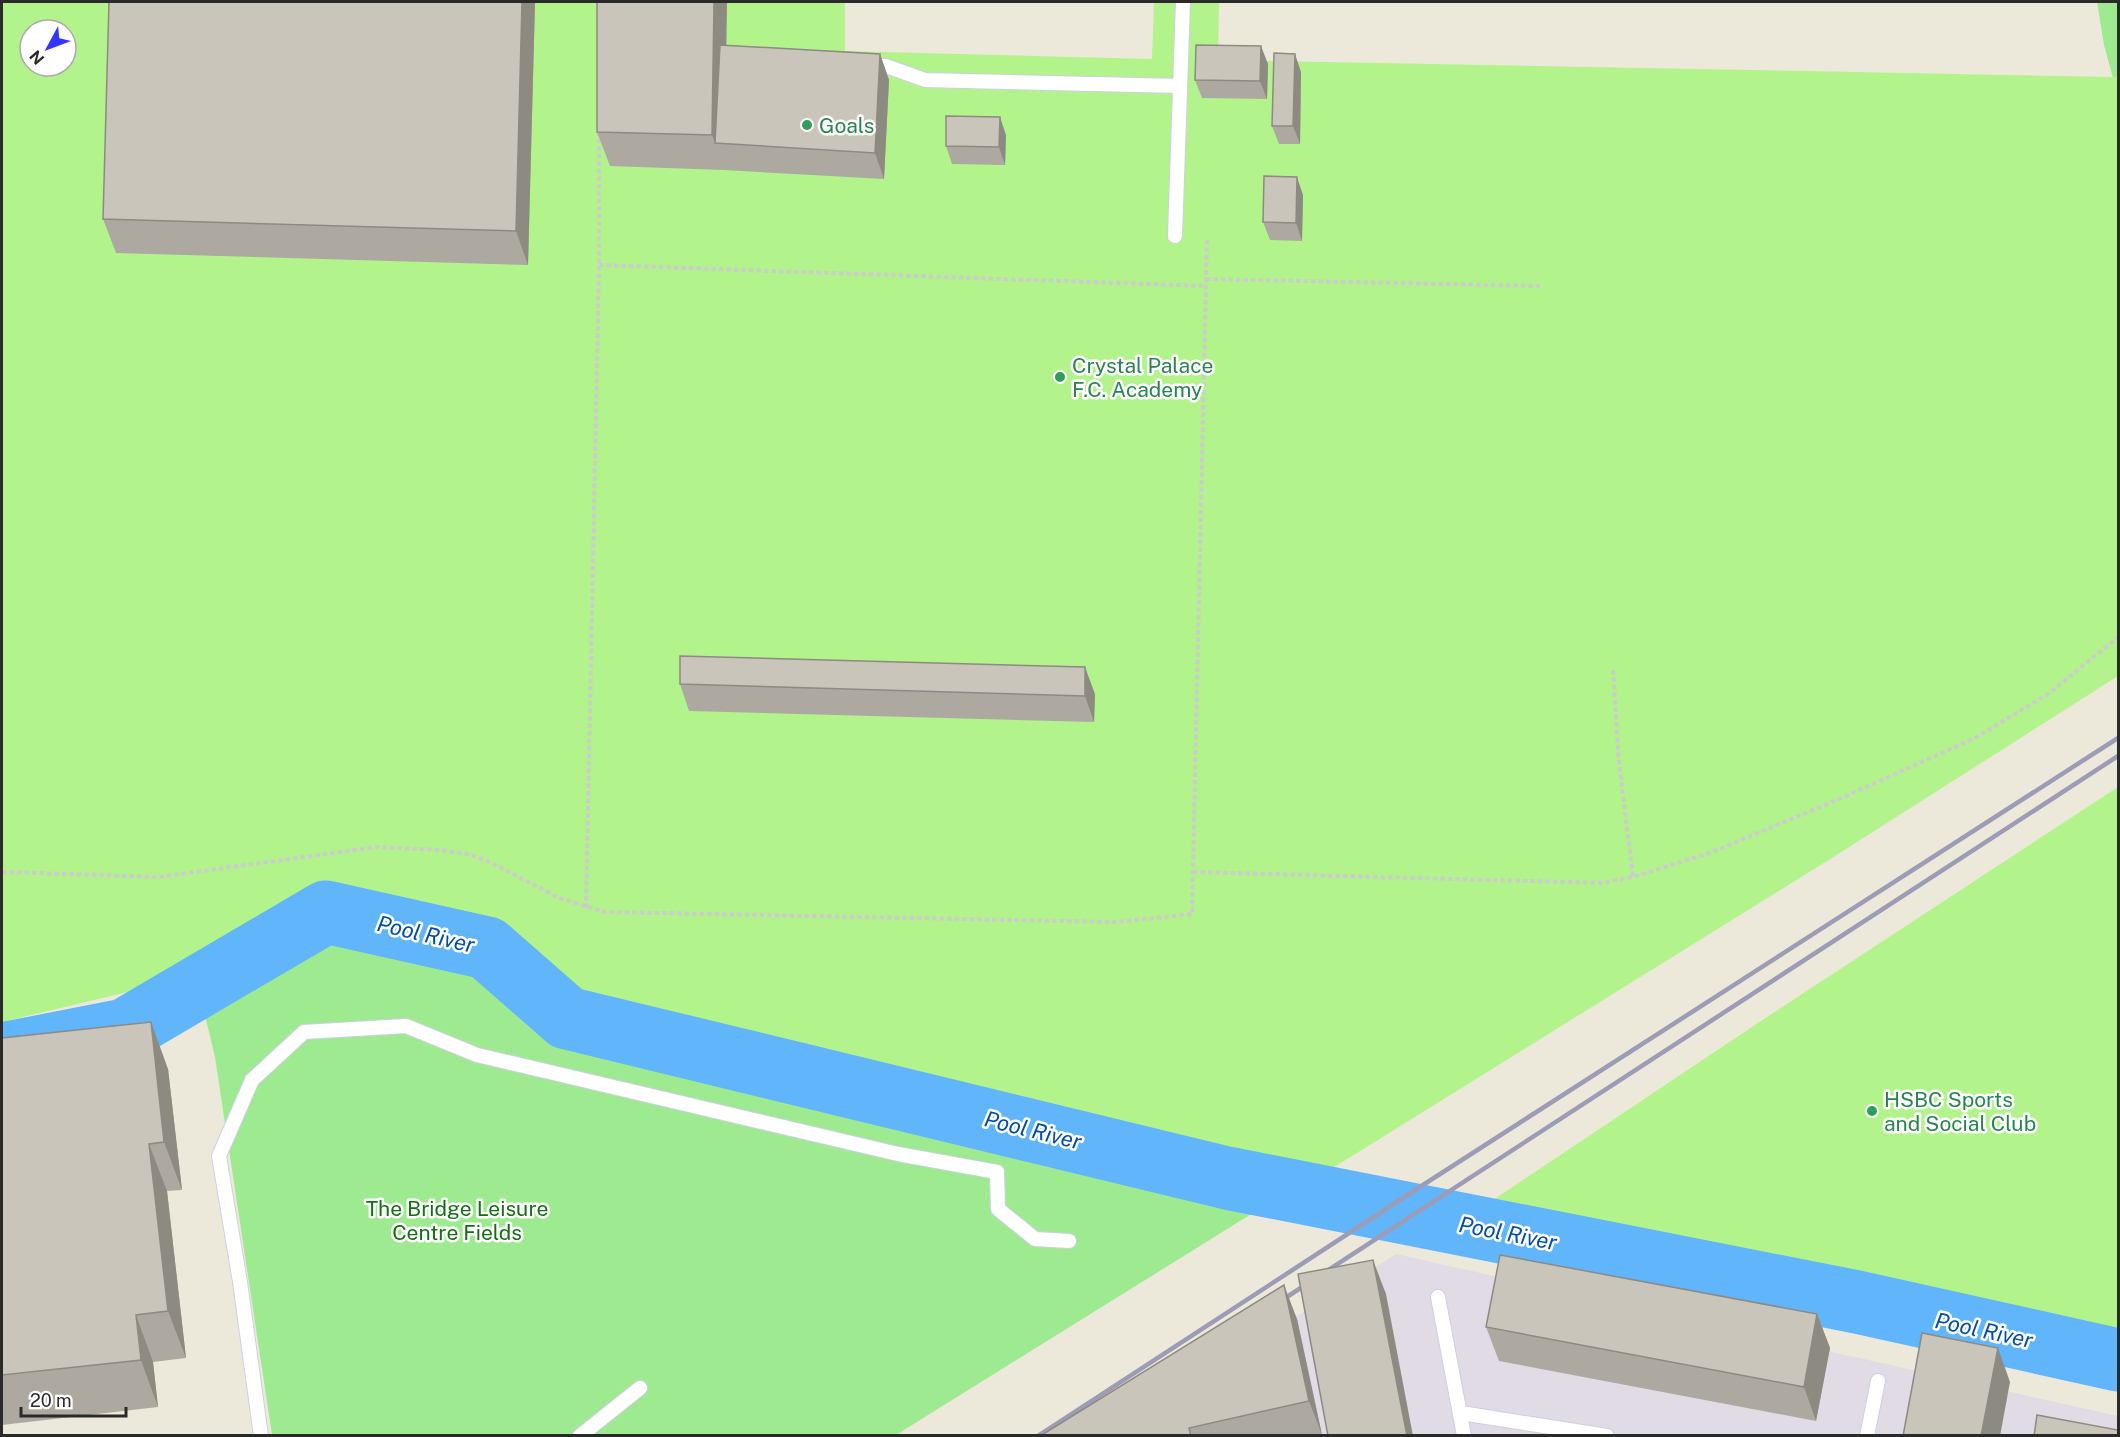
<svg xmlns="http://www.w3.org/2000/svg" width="2120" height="1437" font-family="'Public Sans',sans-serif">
<rect width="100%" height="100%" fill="#ede9da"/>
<!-- industrial -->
<polygon fill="#e0dbe5" points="1396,1254 2118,1416 2118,1436 1107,1436"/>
<!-- green -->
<g fill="#9eea90">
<polygon points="2097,2 2118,2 2118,215 2113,78 2104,45"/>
<polygon points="325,932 476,958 553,1028 1269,1203 896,1435 272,1435 215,1057 204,1012"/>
</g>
<!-- pitch -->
<g fill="#b3f38b" fill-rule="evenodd">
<path d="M2 2H845V51L1152 59 1154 2H1219L1218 60 2118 77V676L1835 856 1323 1174 593 1026 570 1015 545 999 506 961 484 936 455 917 431 907 400 900 355 896 323 901 288 910 232 934 168 981 161 984 2 1022ZM30 30H66V66H30Z"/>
<polygon points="2118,787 2118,1336 1795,1267 1639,1240 1484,1206 1767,1017"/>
</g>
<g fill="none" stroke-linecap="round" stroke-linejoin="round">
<!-- river -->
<polyline stroke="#61b5fb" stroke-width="63" points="2,1054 125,1030 326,912 487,948 567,1018 1227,1178 1857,1302 2118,1360"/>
<!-- lane casing -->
<g stroke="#cfcfe4" stroke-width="16">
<g id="lane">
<polyline points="867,66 886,66 925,80 1180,86"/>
<polyline points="1175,236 1183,2"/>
<polyline points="1438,1297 1464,1436"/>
<polyline points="1461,1413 1607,1436"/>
<polyline points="261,1436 240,1282 219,1156 252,1080 304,1032 406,1026 477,1055 898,1154 997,1172 998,1209 1035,1239 1069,1241"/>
<polyline points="580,1436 640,1388"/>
<polyline points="1867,1436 1878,1381"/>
</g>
</g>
<!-- path -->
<g stroke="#ccc" stroke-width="4" stroke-dasharray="4.5 3" stroke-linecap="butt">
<polyline points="599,265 1206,286"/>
<polyline points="1206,279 1540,286"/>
<polyline points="1613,670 1619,763 1633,877"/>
<polyline points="2,872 159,877 376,847 440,850 468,854 492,863 559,898 605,912 1116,922 1192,914 1207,237"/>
<polyline points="1193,872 1601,883 1633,877 1712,852 1837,800 1975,738 2048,694 2118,637"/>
<polyline points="586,908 599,265 599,133"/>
</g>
<!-- lane -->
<use href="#lane" stroke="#fff" stroke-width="14"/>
<!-- rail -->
<g stroke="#9d9cb6" stroke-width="4.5">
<polyline points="1273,1306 2118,756"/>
<polyline points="1038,1436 1409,1194 2118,738"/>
</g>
</g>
<!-- wall -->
<g fill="#ada9a0">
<polygon points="535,2 528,265 116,253 103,219"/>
<polygon points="727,45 880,54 889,80 884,179 724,170 610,166 597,132"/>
<polygon points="1268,64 1267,99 1202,98 1195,80"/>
<polygon points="1301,72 1300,144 1279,144 1272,126"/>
<polygon points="1006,135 1005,165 952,164 946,146"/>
<polygon points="1303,195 1302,241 1270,240 1263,222"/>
<polygon points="680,684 1095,694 1094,722 689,711"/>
<polygon points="2,1038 168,1069 182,1190 167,1191 186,1358 153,1362 158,1407 2,1425"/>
<polygon points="1817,1314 1830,1348 1816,1421 1499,1361 1486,1327"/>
<polygon points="1297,1319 1322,1435 1040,1436"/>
</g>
<!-- shaded-wall -->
<g fill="#8d8a82">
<polygon points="522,2 535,2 528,265 516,231"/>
<polygon points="714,2 727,2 725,144 715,143 712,135"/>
<polygon points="1261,46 1268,64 1267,99 1260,81"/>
<polygon points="880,54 889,80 884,179 875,153"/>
<polygon points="1295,54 1301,72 1300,144 1293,126"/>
<polygon points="1000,117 1006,135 1005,165 999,147"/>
<polygon points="1297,177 1303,195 1302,241 1296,223"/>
<polygon points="1085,667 1095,694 1094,722 1085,696"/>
<polygon points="151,1022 168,1069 182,1190 164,1142"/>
<polygon points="149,1144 167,1191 186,1358 168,1311"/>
<polygon points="1373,1260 1386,1294 1413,1436 1407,1436"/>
<polygon points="1284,1285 1297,1319 1322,1435 1309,1401"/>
<polygon points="1817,1314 1830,1348 1816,1421 1804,1387"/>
<polygon points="136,1315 153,1362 158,1407 141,1360"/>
<polygon points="1998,1348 2010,1382 2000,1436 1981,1436"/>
</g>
<!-- building -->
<g fill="#c9c5ba" stroke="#8d8a82" stroke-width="1.5">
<polygon points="109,2 522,2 516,231 103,219"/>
<polygon points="597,2 714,2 712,135 597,132"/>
<polygon points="720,45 880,54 875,153 715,143"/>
<polygon points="1196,45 1261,46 1260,81 1195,80"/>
<polygon points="1274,53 1295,54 1293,126 1272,126"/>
<polygon points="946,116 1000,117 999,147 946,146"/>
<polygon points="1264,176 1297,177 1296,223 1263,222"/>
<polygon points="680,656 1085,667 1085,696 680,684"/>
<polygon points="151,1022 164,1142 149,1144 168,1311 136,1315 141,1360 2,1375 2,1038"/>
<polygon points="1500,1255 1817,1314 1804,1387 1486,1327"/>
<polygon points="1373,1260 1407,1436 1328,1436 1298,1274"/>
<polygon points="1284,1285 1309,1401 1189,1428 1191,1436 1040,1436"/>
<polygon points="1922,1333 1998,1348 1981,1436 1903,1436"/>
<polygon points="2037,1415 2118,1430 2118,1436 2034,1436"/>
</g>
<!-- markers -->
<g fill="#2e9e5b" stroke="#fff" stroke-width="2">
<circle cx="807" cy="125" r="6"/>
<circle cx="1060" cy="377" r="6"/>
<circle cx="1872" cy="1111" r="6"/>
</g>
<g text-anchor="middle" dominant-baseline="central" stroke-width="5" stroke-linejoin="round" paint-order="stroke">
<!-- leisure labels -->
<g font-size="21" fill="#27864d" stroke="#fff" text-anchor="start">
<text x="819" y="125">Goals</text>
<text x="1072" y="365">Crystal Palace<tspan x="1072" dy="24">F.C. Academy</tspan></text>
<text x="1884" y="1099">HSBC Sports<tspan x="1884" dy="24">and Social Club</tspan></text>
</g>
<!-- park labels -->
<g font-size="21" fill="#146e12" stroke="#fff">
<text x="457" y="1208">The Bridge Leisure<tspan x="457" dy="24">Centre Fields</tspan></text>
</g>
<!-- water labels -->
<g font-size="22" font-style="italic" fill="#004ea7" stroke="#fff">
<text transform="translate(426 934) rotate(13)">Pool River</text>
<text transform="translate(1033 1130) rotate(14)">Pool River</text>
<text transform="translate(1508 1233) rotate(11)">Pool River</text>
<text transform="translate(1984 1330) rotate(12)">Pool River</text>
</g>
</g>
<!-- border -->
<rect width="2120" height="1437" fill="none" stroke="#2a2a2a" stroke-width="6"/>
<!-- north arrow -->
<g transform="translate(48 48) rotate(229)"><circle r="28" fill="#ffffff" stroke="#aaaaaa" stroke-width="1.5"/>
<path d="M0-4.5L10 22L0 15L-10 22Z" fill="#3635ff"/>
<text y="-9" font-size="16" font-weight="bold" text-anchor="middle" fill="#2a2a2a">N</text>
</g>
<!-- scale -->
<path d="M21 1407v9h105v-9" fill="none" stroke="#2a2a2a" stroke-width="3"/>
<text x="30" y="1407" font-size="18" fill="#2a2a2a" stroke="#ffffff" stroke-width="4.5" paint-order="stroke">20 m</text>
</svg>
